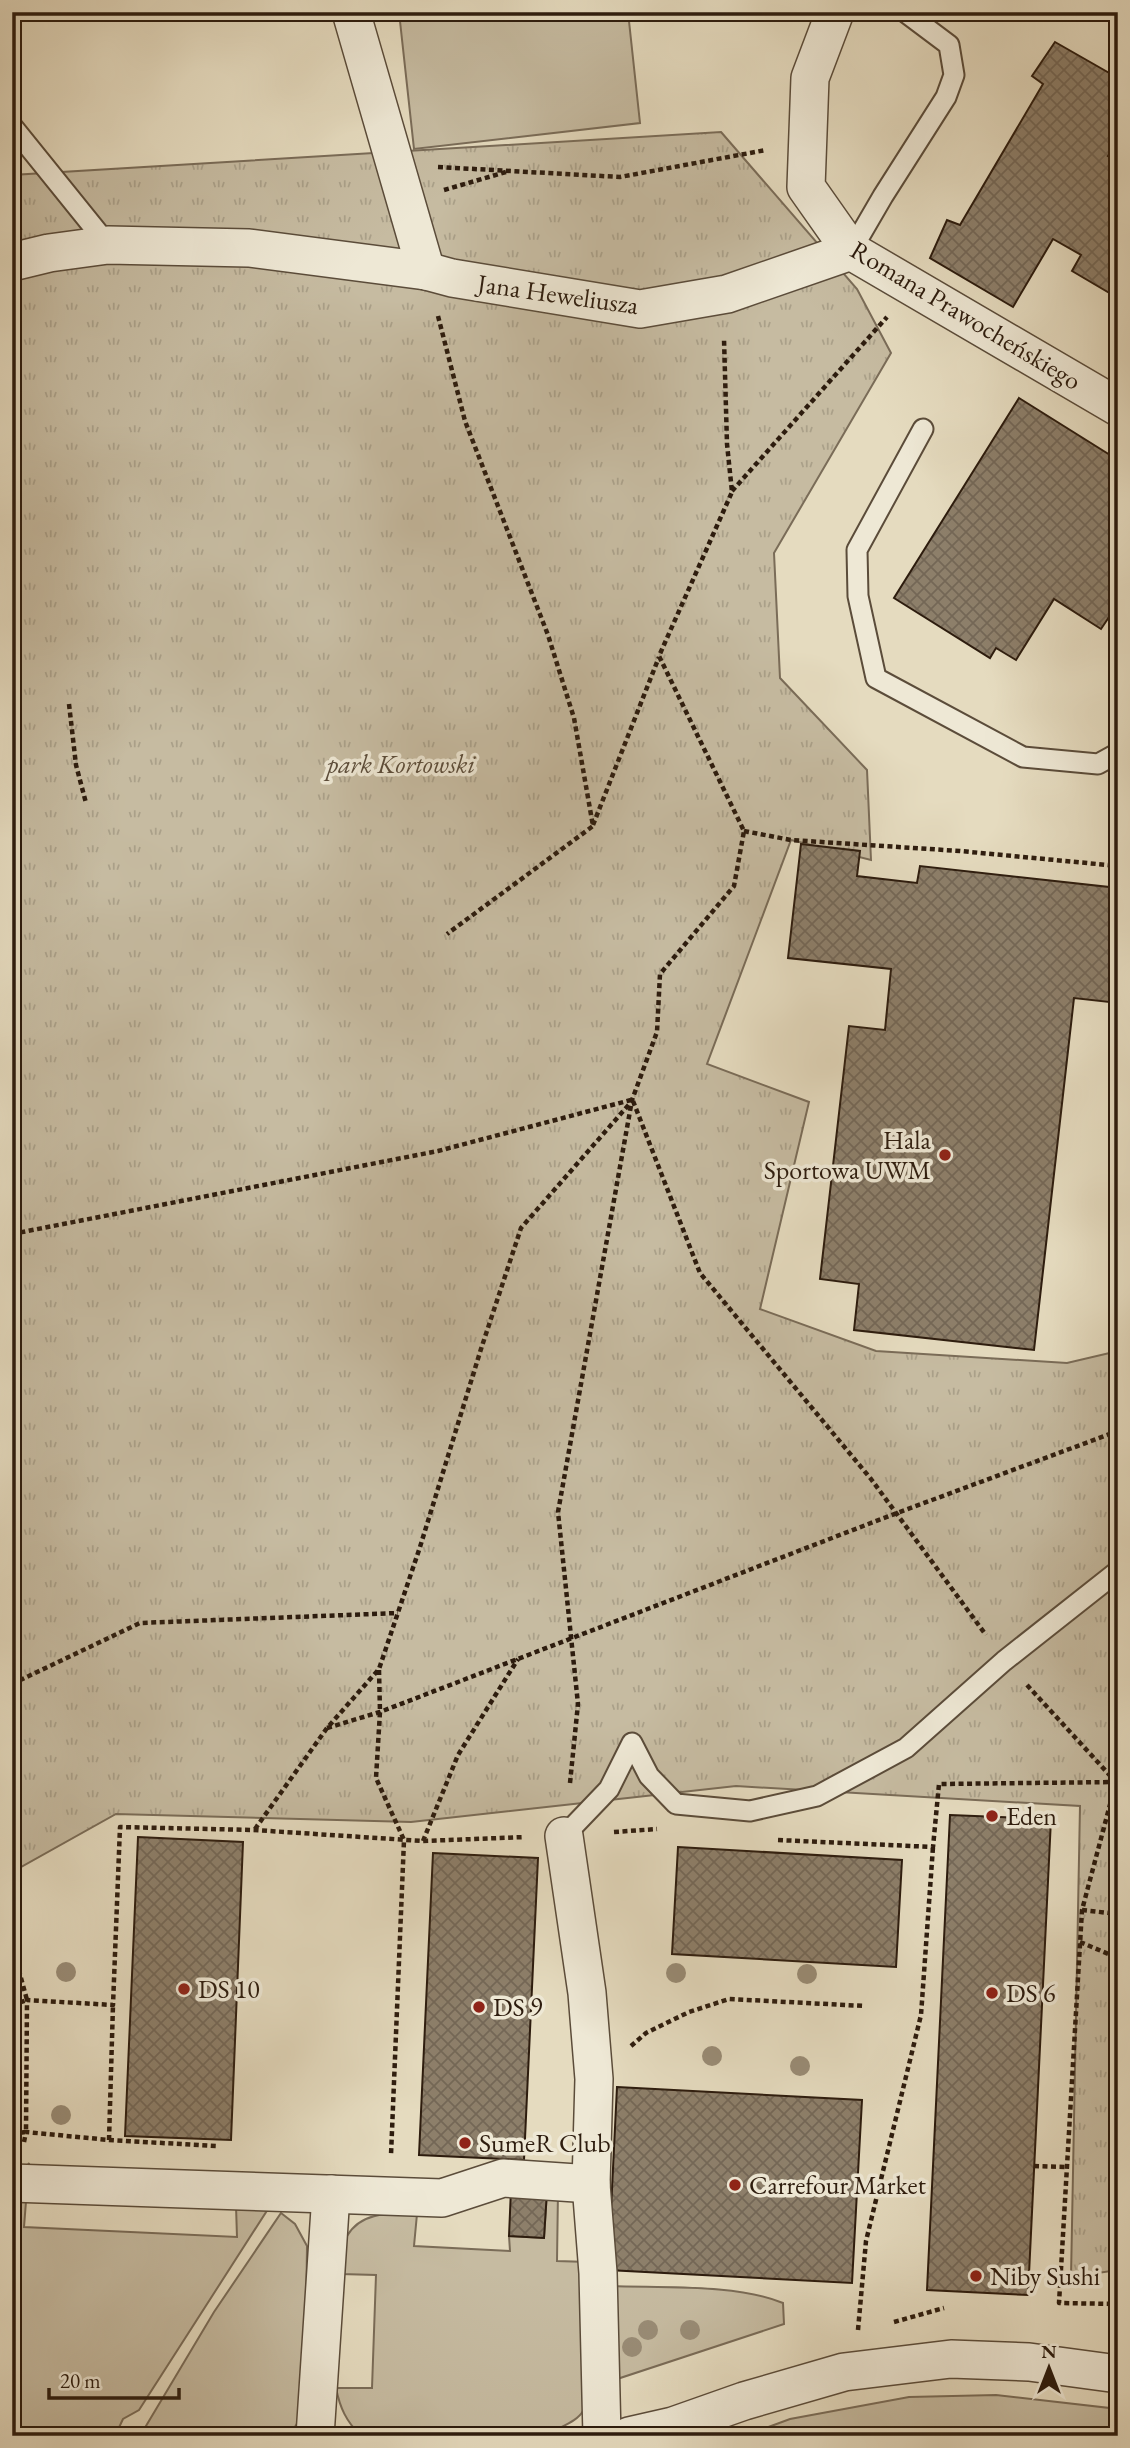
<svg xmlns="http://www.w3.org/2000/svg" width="1130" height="2448" font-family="'EB Garamond',serif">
<defs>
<pattern id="park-tufts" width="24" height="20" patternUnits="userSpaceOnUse" patternTransform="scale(1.75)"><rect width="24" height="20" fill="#c6bba1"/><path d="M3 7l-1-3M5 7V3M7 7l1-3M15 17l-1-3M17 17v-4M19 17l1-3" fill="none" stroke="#aaa089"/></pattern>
<pattern id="building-cross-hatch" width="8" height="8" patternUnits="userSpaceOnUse" patternTransform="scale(1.75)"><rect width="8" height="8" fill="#8d7f6a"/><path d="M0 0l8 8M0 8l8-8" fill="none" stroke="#746756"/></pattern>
</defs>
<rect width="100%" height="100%" fill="#e5dbbf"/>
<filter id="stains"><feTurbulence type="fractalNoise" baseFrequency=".00286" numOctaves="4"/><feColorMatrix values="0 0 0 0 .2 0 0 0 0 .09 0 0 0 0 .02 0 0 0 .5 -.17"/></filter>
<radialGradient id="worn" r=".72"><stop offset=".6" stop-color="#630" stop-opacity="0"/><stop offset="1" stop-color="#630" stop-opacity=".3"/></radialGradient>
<!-- green -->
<g fill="#c6bba1" stroke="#7a6c58" stroke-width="2">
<polygon points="399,12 628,12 640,123 414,149"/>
<polygon points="29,2163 24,2227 237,2237 236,2206 268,2209 139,2410 123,2419 115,2436 12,2436 12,2191"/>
<path d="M547 2191H558L557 2261 588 2262C588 2290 593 2391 583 2411 578 2420 565 2425 556 2430L424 2436H361C346 2421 340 2408 336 2388H372L376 2275 341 2274C343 2263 342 2245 347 2236 362 2210 392 2214 417 2214L414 2246 510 2251 509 2236 544 2238Z"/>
<path d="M281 2213 295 2224 307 2246 305 2392C302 2408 301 2426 286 2436H140L214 2312Z"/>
<path d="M611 2286C662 2288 738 2284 783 2303L784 2324 611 2381Z"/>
<polygon points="996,2395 1118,2409 1118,2436 744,2436 790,2419 909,2397"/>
</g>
<!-- park -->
<polygon fill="url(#park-tufts)" stroke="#7a6c58" stroke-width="2" points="721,132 857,289 891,353 774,553 780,678 867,770 871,860 791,840 707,1064 809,1102 760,1309 876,1351 1067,1363 1118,1351 1118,2270 1071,2277 1080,1806 736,1786 411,1822 116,1814 12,1872 12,175"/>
<!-- building -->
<g fill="url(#building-cross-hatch)" stroke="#2d1c0e" stroke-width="2">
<polygon points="1055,42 1118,78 1118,139 1108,156 1118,161 1118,298 1072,271 1081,255 1053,239 1013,307 930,258 947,220 960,225 1043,84 1032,76"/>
<polygon points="1019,398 1118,460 1118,618 1111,614 1101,629 1054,599 1016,660 996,648 990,658 894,598"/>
<polygon points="801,844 860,851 857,876 917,883 920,866 1118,888 1118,1003 1074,998 1034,1350 854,1330 859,1284 820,1279 849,1026 885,1030 891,969 788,958"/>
<polygon points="950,1815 1051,1819 1028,2295 927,2290"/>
<polygon points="138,1837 243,1842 231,2140 125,2136"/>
<polygon points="678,1847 902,1860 896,1967 672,1954"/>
<polygon points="433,1853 538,1858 524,2160 419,2155"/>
<polygon points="617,2087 862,2100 852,2283 608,2270"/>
<polygon points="511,2189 547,2191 544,2238 509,2236"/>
</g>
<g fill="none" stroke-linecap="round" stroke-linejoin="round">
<!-- service casing -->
<g stroke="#5b4c3a" stroke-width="23">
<g id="service">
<polyline points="12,126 108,245"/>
<polyline points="851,251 883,196 946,97 954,75 949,45 905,12"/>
<polyline points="923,429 857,550 858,596 876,678 1023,757 1098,764 1118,753"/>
<polyline points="564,1836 609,1789 632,1743 649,1776 676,1804 750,1811 817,1796 906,1748 1004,1661 1118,1571"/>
</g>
</g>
<!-- minor casing -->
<g stroke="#5b4c3a" stroke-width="40">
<g id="minor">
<polyline points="351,12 426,271"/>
<polyline points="835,12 810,78 806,187 851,251 1118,407"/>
<polyline points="12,262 49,253 108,245 249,248 426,271 452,278 640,309 727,294 851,251"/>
<polyline points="564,1836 587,1993 594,2079 591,2184 598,2273 602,2436"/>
<polyline points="12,2183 442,2198 503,2178 591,2184"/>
<polyline points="315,2436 331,2194"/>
<polyline points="629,2436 673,2426 744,2401 844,2372 951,2359 1029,2362 1118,2374"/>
</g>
</g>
<!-- path -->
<g stroke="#2d1c0e" stroke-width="4.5" stroke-dasharray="5 3.5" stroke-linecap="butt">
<polyline points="438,167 620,177 766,150"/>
<polyline points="444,190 506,172"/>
<polyline points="438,316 465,421 548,635 574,718 593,826 447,934"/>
<polyline points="732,491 887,317"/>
<polyline points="69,704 76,765 86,803"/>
<polyline points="593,825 659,657"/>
<polyline points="744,831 791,840 960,851 1118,866"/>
<polyline points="633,1101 700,1273 871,1479 986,1635"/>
<polyline points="12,1234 438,1151 631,1100"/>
<polyline points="379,1670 380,1712 376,1778 404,1840 391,2155"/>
<polyline points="12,1684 140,1623 398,1613"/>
<polyline points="1027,1685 1116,1782 1082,1910 1059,2303 1118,2304"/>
<polyline points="327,1728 380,1712 897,1513 1118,1431"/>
<polyline points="570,1783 578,1704 558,1512 632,1100 657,1032 660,974 734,886 744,831 659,656 732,492 727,444 724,339"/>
<polyline points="255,1829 327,1728 379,1669 420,1547 481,1349 521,1228 632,1101"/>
<polyline points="614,1832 657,1829"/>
<polyline points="778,1840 933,1847 939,1784 1118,1782"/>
<polyline points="423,1841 458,1755 518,1659"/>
<polyline points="1082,1910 1118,1914"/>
<polyline points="1080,1942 1118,1958"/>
<polyline points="12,1945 27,2000 12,2005"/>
<polyline points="631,2046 646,2033 689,2012 729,1999 865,2006"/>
<polyline points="12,2134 26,2132 27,2000 113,2005 120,1827 254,1830 423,1841 525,1837"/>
<polyline points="109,2140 113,2005"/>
<polyline points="24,2142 26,2132 109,2140 216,2146"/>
<polyline points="1034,2166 1066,2167"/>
<polyline points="894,2322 944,2308"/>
<polyline points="858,2330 866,2241 921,2015 933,1847"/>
</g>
<!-- service -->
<use href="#service" stroke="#eee8d5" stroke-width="19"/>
<!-- minor -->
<use href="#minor" stroke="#eee8d5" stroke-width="37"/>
</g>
<!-- trees -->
<g fill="#998c76">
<circle cx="66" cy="1972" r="10"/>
<circle cx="676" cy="1973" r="10"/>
<circle cx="807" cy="1974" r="10"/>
<circle cx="712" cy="2056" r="10"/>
<circle cx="800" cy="2066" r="10"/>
<circle cx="61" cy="2115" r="10"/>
<circle cx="648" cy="2330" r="10"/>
<circle cx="690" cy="2330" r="10"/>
<circle cx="632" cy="2347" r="10"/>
</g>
<!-- markers -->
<g fill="#8f2418" stroke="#eee8d5" stroke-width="2.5">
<circle cx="945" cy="1155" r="7"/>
<circle cx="992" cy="1816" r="7"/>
<circle cx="184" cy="1989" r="7"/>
<circle cx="992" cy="1993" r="7"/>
<circle cx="479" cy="2007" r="7"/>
<circle cx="465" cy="2143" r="7"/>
<circle cx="735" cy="2185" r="7"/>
<circle cx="976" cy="2276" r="7"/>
</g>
<g text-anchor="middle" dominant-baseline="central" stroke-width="7" stroke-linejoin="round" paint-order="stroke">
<!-- street labels -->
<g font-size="26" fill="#2d1c0e" stroke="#eee8d5">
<text transform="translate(558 294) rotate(8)">Jana Heweliusza</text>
<text transform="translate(966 315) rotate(31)">Romana Prawocheńskiego</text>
</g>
<!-- park labels -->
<g font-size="26" font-style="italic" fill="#5b4c3a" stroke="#eee8d5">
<text x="401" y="764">park Kortowski</text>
</g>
<!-- poi labels -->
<g font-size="26" fill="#2d1c0e" stroke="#eee8d5" text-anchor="start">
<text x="931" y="1140" text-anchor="end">Hala<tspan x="931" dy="30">Sportowa UWM</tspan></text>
<text x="1006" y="1816">Eden</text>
<text x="198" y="1989">DS 10</text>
<text x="1006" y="1993">DS 6</text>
<text x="493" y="2007">DS 9</text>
<text x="479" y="2143">SumeR Club</text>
<text x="749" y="2185">Carrefour Market</text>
<text x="990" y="2276">Niby Sushi</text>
</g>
</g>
<!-- margin -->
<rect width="1130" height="2448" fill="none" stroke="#e5dbbf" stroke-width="42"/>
<rect x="14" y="14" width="1102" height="2420" fill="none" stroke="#2d1c0e" stroke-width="3.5"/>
<rect x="21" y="21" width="1088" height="2406" fill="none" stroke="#2d1c0e" stroke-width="2"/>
<!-- north arrow -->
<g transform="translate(1049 2368)" stroke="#eee8d5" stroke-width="5" paint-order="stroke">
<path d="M0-5L12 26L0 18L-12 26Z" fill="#2d1c0e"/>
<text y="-10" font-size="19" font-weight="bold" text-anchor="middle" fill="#2d1c0e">N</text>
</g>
<!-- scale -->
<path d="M49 2388v10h130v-10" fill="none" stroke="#2d1c0e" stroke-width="3.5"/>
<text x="60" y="2388" font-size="21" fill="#2d1c0e" stroke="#eee8d5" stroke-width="5" paint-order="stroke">20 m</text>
<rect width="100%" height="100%" filter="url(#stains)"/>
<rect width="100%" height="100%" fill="url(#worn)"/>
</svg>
